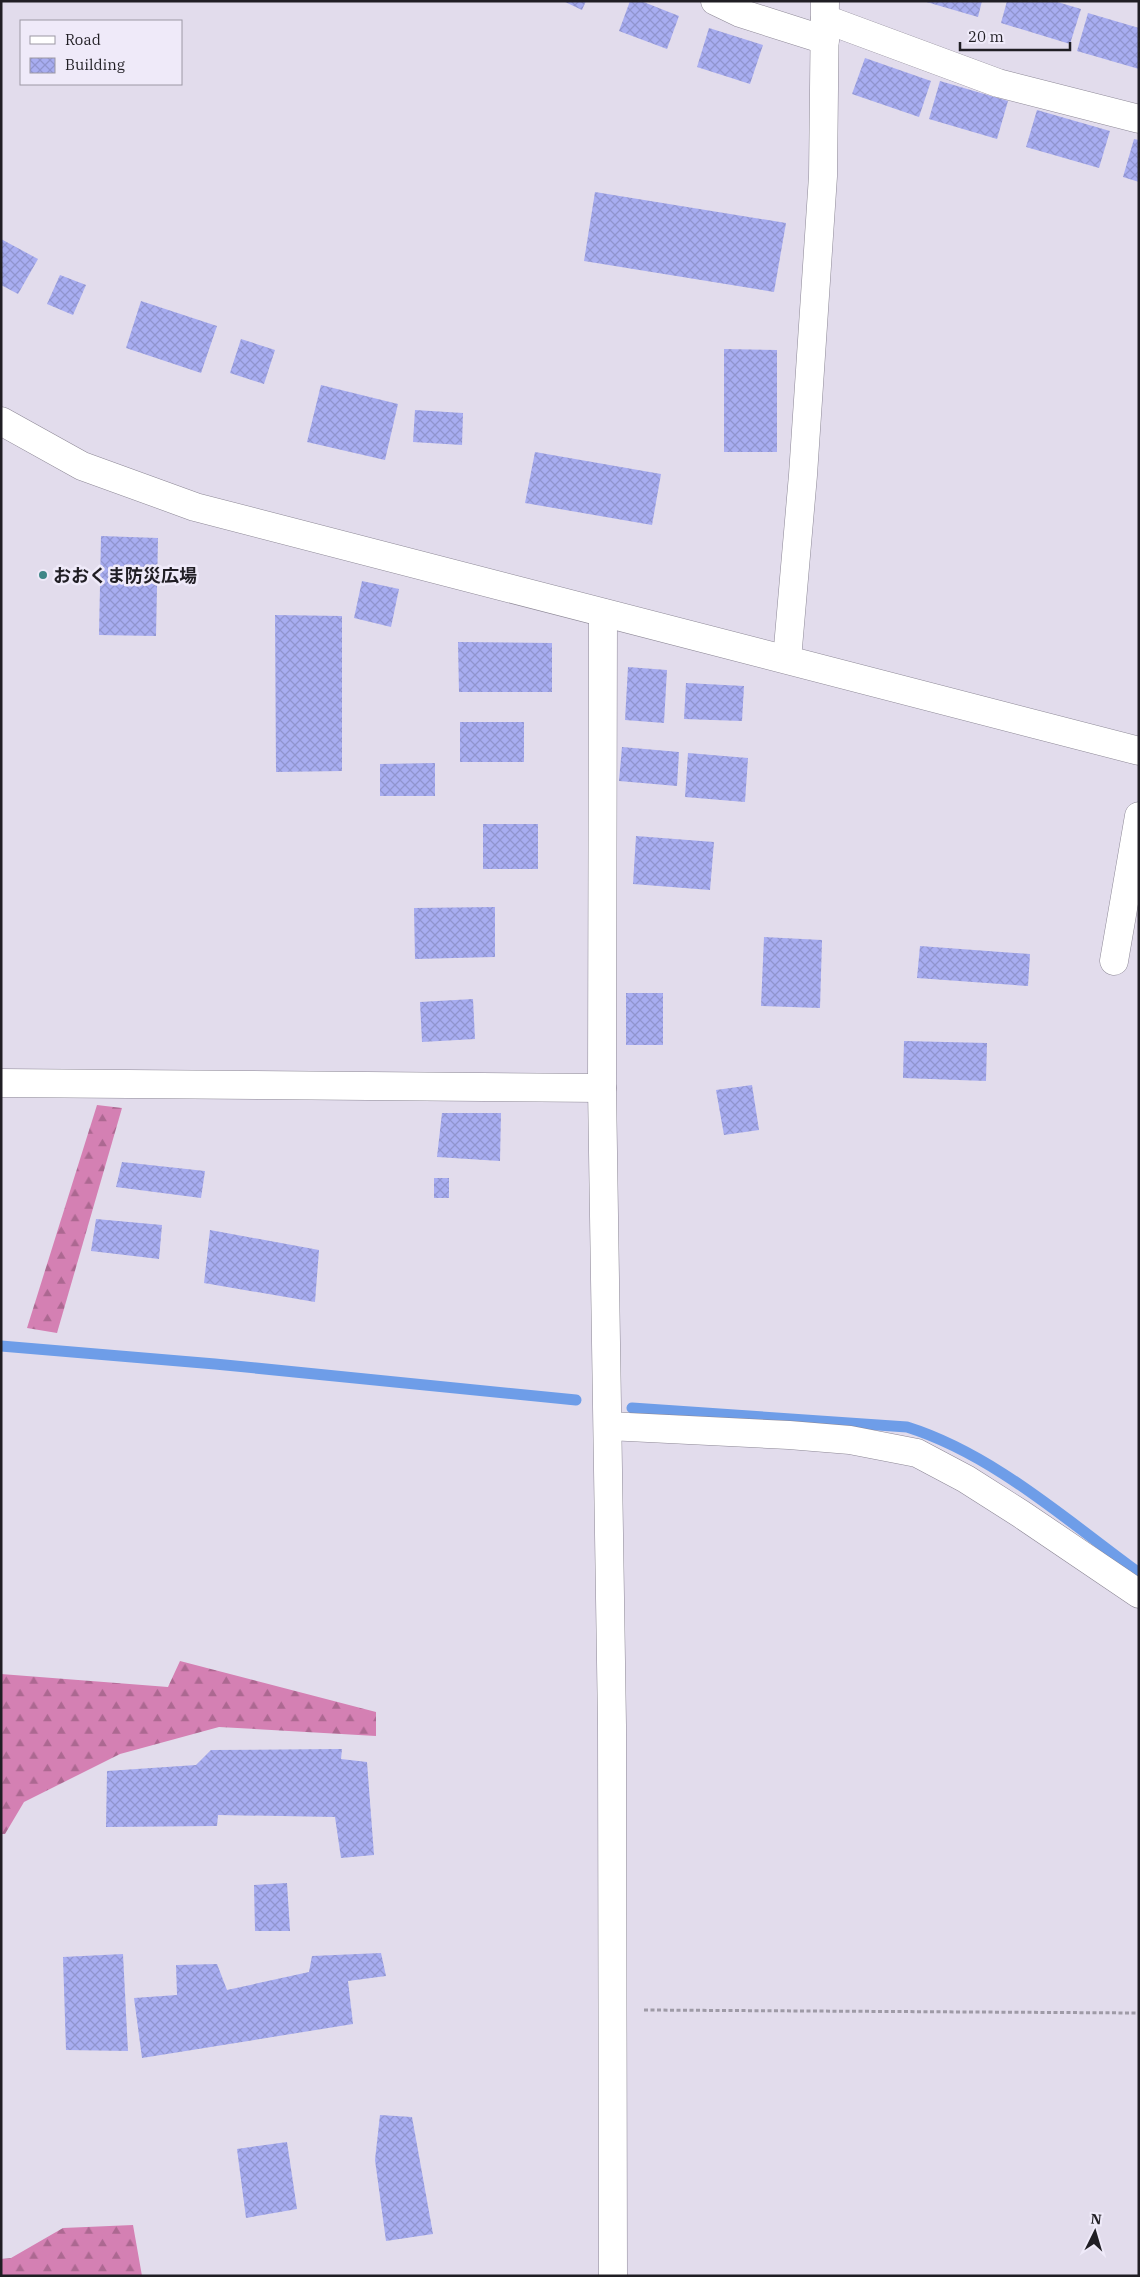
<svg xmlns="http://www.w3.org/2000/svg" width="1140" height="2277" font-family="'IBM Plex Serif','Noto Sans JP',serif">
<defs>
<pattern id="forest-firs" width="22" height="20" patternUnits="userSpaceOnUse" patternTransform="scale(1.25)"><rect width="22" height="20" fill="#d480b3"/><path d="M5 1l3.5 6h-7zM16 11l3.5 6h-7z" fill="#ac6891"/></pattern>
<pattern id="building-cross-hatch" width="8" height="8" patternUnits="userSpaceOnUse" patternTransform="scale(1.25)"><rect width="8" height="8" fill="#a8adf1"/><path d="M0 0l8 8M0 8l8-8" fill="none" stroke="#9094ce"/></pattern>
</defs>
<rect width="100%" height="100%" fill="#e2dcec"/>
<!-- forest -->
<g fill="url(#forest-firs)">
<polygon points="97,1105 122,1108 57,1333 27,1328"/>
<polygon points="180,1661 376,1712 376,1736 219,1727 120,1754 24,1802 5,1834 1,1834 1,1674 168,1687"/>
<polygon points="133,2225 142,2276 1,2276 1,2259 11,2258 63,2228"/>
</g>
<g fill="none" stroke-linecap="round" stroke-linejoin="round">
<!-- stream -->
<g stroke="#6e9de8" stroke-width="11">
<polyline points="1,1346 215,1364 576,1400"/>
<path d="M632 1408 907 1427C993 1454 1066 1520 1139 1573"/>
</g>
</g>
<!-- building -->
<g fill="url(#building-cross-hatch)">
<polygon points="563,1 586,1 582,10"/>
<polygon points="630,1 641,1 679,16 667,49 619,31"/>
<polygon points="923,1 982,1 978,17"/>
<polygon points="1007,1 1054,1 1081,9 1070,44 1001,23"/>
<polygon points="1088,13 1139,28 1139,69 1077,51"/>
<polygon points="709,28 763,45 750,84 697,67"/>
<polygon points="865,58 931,81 919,117 852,94"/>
<polygon points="940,81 1008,101 997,139 929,119"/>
<polygon points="1037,110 1110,131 1099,168 1026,147"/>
<polygon points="1134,139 1139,140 1139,182 1123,177"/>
<polygon points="595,192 786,223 774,292 584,261"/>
<polygon points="1,239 38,259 18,294 1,285"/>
<polygon points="60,275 86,285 73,315 47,304"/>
<polygon points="141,301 217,326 201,373 126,348"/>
<polygon points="241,339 275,350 264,384 230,373"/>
<polygon points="724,349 777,350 777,452 724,452"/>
<polygon points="321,385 398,404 385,460 307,442"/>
<polygon points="415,410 463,413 462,445 413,442"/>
<polygon points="535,452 661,474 652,525 525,503"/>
<polygon points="101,536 158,538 156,636 99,635"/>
<polygon points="362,581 399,589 391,627 354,618"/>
<polygon points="275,615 342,616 342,771 276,772"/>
<polygon points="458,642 552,643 552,692 459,692"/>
<polygon points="628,667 667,670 664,723 625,720"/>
<polygon points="686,683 744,686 742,721 684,719"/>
<rect x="460" y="722" width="64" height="40"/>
<polygon points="622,747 679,752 677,786 619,781"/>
<polygon points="688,753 748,758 745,802 685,797"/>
<polygon points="435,763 435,796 380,796 380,764"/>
<rect x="483" y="824" width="55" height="45"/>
<polygon points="636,836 714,842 710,890 633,884"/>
<polygon points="495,907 495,957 415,959 414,908"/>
<polygon points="764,937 822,940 820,1008 761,1006"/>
<polygon points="920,946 1030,954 1028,986 917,978"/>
<rect x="626" y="993" width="37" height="52"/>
<polygon points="473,999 475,1039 422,1042 420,1002"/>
<polygon points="904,1041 987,1043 986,1081 903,1078"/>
<polygon points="752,1085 759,1130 724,1135 716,1090"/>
<polygon points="442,1113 501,1113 500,1161 437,1157"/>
<polygon points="122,1162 205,1171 201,1198 116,1187"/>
<rect x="434" y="1178" width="15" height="20"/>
<polygon points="96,1219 162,1225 159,1259 91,1251"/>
<polygon points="210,1230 319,1250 315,1302 204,1283"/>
<polygon points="342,1749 341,1759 367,1762 374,1855 341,1858 335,1817 218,1815 217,1826 106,1827 107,1771 196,1765 211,1750"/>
<polygon points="287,1883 290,1931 255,1931 254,1885"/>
<polygon points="381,1953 386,1976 348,1981 353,2024 142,2058 134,1998 177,1995 176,1965 217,1964 227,1990 309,1972 312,1956"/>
<polygon points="123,1954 128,2051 66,2050 63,1957"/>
<polygon points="380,2115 412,2117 433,2234 386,2241 375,2160"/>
<polygon points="287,2142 297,2209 246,2218 237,2149"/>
</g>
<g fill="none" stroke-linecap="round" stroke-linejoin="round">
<!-- minor casing -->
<g stroke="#8c8795" stroke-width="29">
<g id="minor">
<polyline points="715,1 740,13 825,40"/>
<polyline points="825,19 998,83 1139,119"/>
<polyline points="787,659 803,475 823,176 825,1"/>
<polyline points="1114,961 1139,816"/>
<polyline points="1,1083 602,1088"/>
<polyline points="608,1426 789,1435 850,1440 917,1453 966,1479 1021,1514 1139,1594"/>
</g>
</g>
<!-- tertiary casing -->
<g stroke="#8c8795" stroke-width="29">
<g id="tertiary">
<polyline points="1,421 82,466 195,507 1139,751"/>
<polyline points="603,613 602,1088 612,1725 613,2276"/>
</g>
</g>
<!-- path -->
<polyline stroke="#9e9aa6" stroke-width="3" stroke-dasharray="4 2.5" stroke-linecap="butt" points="644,2010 1139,2013"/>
<!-- minor -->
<use href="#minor" stroke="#fff" stroke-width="28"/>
<!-- tertiary -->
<use href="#tertiary" stroke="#fff" stroke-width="28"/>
</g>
<!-- markers -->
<circle fill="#3e8687" stroke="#efeaf9" stroke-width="2" cx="43" cy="575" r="5"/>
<g text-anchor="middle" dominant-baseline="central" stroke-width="5" stroke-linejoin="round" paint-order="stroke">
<!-- poi labels -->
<g font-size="18" font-weight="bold" fill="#201e24" stroke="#efeaf9" text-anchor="start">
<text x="53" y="575">おおくま防災広場</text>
</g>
</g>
<!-- border -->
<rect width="1140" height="2277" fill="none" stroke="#201e24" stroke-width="5"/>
<!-- legend -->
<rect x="20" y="20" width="162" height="65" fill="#efeaf9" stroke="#9c98a4"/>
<rect x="30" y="36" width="25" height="8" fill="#ffffff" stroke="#9c98a4"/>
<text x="65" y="45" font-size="15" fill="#201e24">Road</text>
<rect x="30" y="58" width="25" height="15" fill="url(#building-cross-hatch)" stroke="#9c98a4"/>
<text x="65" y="70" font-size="15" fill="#201e24">Building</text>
<!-- north arrow -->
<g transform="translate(1095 2232) rotate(5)" stroke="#efeaf9" stroke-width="4" paint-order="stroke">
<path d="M0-4L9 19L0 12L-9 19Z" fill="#201e24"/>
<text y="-8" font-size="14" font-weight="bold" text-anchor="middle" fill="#201e24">N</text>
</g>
<!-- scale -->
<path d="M960 42v8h110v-8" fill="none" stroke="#201e24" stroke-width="2.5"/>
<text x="968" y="42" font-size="15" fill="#201e24" stroke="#efeaf9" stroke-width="4" paint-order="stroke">20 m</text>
</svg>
